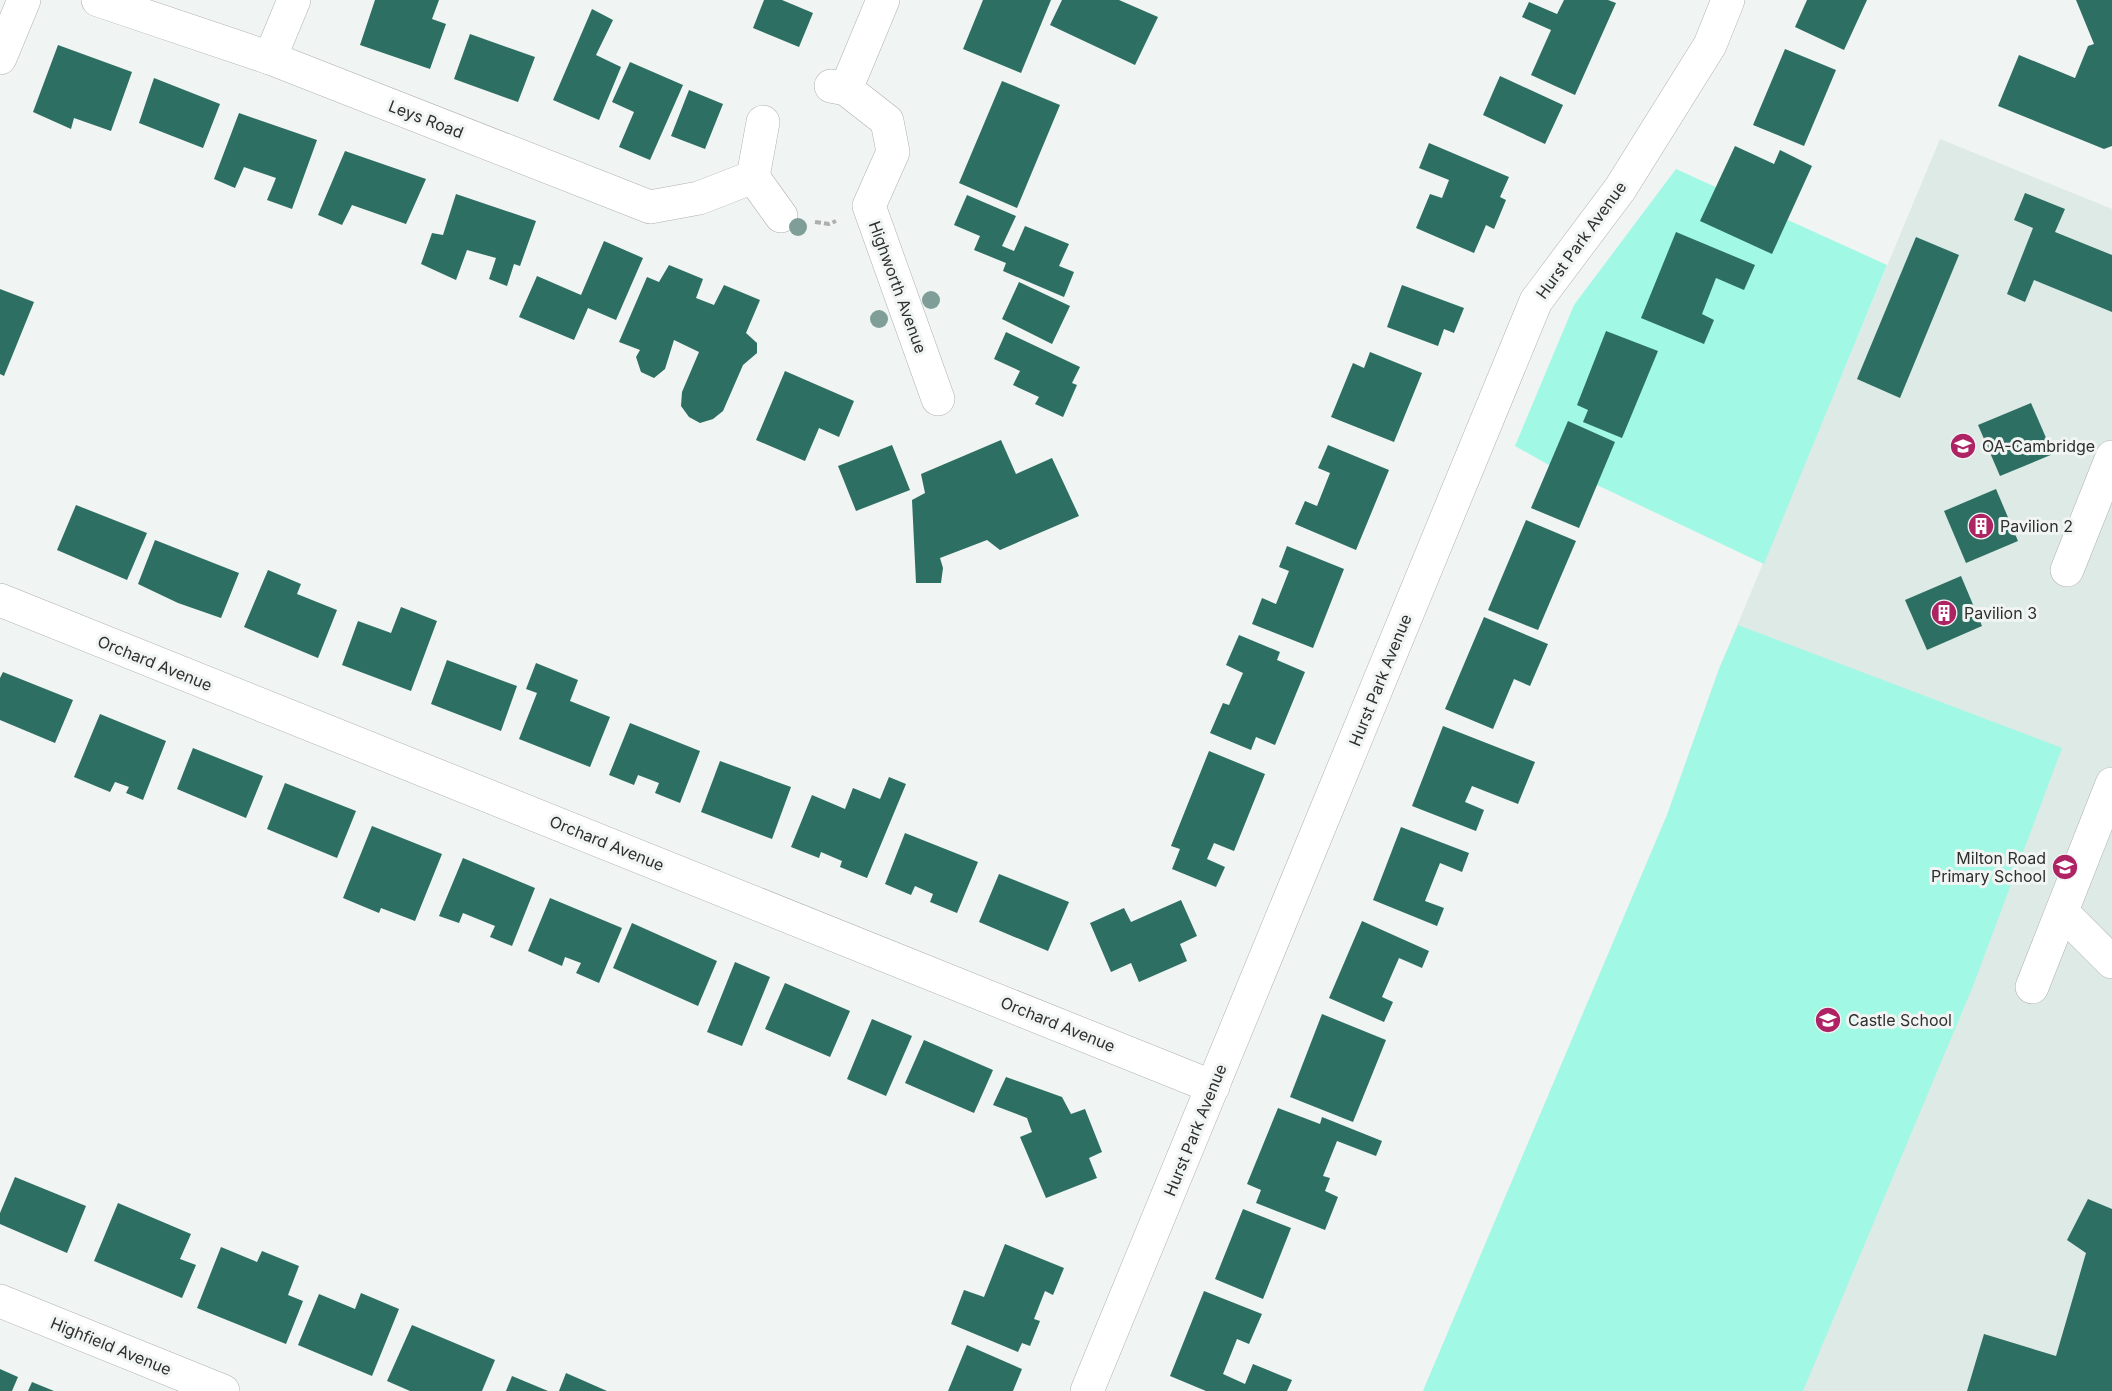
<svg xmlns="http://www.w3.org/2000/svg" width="2112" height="1391" font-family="Inter,sans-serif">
<rect width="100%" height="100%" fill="#f0f4f2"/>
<!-- built -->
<polygon fill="#ddeae6" points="1940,139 2112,209 2112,1391 1423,1391 1667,815 1719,669"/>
<!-- green -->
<g fill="#a1f8e4">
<polygon points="1676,169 1887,265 1764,564 1597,485 1549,465 1515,446 1574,305"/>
<polygon points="1738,625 2062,748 1973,986 1803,1391 1423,1391 1667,815 1719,669"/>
</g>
<!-- building -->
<g fill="#2d6f62">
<polygon points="375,0 439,0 432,19 446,24 430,69 360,45"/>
<polygon points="764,0 782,0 813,13 799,47 753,28"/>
<polygon points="983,0 1051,0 1021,73 963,49"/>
<polygon points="1062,0 1119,0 1158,17 1135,65 1050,25"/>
<polygon points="1564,0 1608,0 1616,3 1575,95 1531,75 1551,30 1522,17 1529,2 1557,14"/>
<polygon points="1807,0 1867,0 1844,50 1795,27"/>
<polygon points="2076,0 2112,0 2112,146 2104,149 1998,106 2019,55 2075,78 2088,46 2094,44"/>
<polygon points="592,9 613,20 596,55 621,67 599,120 553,100"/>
<polygon points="470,34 535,57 518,102 454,79"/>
<polygon points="58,45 132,72 111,131 74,118 71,129 33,112"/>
<polygon points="1785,49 1836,70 1804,146 1753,125"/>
<polygon points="630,62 683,85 650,160 619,147 634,112 612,102"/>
<polygon points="1500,76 1563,105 1545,144 1483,115"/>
<polygon points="154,78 220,104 203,148 139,123"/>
<polygon points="1002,81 1060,105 1017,208 959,183"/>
<polygon points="689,90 723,104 705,149 671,136"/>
<polygon points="239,113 317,140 292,209 267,200 276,178 244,167 235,188 214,179"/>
<polygon points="1429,143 1509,177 1500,197 1506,200 1494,229 1486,225 1474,253 1416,228 1430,194 1442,198 1449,180 1419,168"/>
<polygon points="1735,146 1774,164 1780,150 1812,166 1772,254 1700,221"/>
<polygon points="345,151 426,179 406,224 352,205 342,225 318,215"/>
<polygon points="2025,193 2065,209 2055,232 2112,255 2112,312 2034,280 2025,302 2007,294 2033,228 2014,220"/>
<polygon points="456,194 536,221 520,266 514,264 507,286 489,279 496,258 467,250 456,280 421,264 432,233 443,235"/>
<polygon points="967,195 1016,216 1002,246 1014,251 1025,226 1069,244 1059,266 1074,272 1064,297 1003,271 1006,263 974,250 980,236 954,225"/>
<polygon points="1676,232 1755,265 1744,290 1716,278 1702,314 1714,320 1704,344 1641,318"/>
<polygon points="1916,237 1959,255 1900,398 1857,379"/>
<polygon points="604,241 643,258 616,320 588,308 574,340 519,317 537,276 581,295"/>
<polygon points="669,265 703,279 696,298 714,305 724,285 760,300 746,333 757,343 757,353 743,365 723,411 713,419 700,423 689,417 681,406 682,392 699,352 674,340 665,369 654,378 641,372 636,357 640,350 619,342 647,277 659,282"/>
<polygon points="1019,282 1070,306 1052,344 1002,319"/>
<polygon points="1402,285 1464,308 1454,333 1444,329 1438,346 1387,327"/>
<polygon points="0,289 34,302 4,376 0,374"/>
<polygon points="1606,331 1658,351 1622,438 1583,422 1588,410 1577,405"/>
<polygon points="1006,332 1080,367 1072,383 1077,385 1063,417 1035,404 1039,397 1013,385 1020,371 994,359"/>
<polygon points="1370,352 1422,373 1394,442 1331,417 1353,363 1364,368"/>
<polygon points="785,371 854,401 839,437 819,428 805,461 756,440"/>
<polygon points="2031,403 2053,454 2000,476 1978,425"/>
<polygon points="1568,421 1615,442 1579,528 1531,508"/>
<polygon points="1001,440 1016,474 1052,458 1079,516 1000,550 987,540 940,558 943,568 941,583 916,583 912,500 925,493 921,474"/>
<polygon points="892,445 910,490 856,511 838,466"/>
<polygon points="1328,445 1389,470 1356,550 1295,524 1305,501 1317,506 1330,473 1318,468"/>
<polygon points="1996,489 2018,541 1966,563 1944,511"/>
<polygon points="76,505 147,533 127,580 57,550"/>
<polygon points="1526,520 1576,541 1538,630 1488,610"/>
<polygon points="155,540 239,573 221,618 178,603 138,584"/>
<polygon points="1287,546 1344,569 1313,648 1252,624 1262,598 1276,604 1289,571 1279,567"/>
<polygon points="268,570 301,584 297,594 337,610 318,658 244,627"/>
<polygon points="1961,576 1982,626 1927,650 1905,600"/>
<polygon points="401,607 437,621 411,691 342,665 358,621 391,633"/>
<polygon points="1484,617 1548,644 1530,686 1514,679 1493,729 1445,709"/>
<polygon points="1239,635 1280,652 1277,660 1305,672 1275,745 1256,737 1251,750 1210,733 1223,703 1229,705 1243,673 1226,665"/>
<polygon points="447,660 517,686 501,731 431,704"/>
<polygon points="536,663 578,680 570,701 610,717 590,767 519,739 537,693 526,689"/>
<polygon points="3,672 73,700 55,743 0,720 0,678"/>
<polygon points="100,714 166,741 143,800 126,793 129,787 115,782 110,792 74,777"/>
<polygon points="630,723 700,751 680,803 655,793 659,783 638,775 634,785 609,775"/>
<polygon points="1443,726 1535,762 1518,804 1472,786 1465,802 1484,810 1476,831 1412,806"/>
<polygon points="193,748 263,776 246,818 177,789"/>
<polygon points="1209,751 1265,774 1234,851 1214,843 1207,859 1225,867 1216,887 1172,869 1180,849 1171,846"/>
<polygon points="720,761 791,787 772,839 701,812"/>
<polygon points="889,777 906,784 867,878 840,867 842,861 821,852 819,858 791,847 812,795 845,809 853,788 880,799"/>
<polygon points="285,783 356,811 337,858 267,829"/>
<polygon points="372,826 442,854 415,921 381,908 379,913 343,898"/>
<polygon points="1401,827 1469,853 1462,872 1440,863 1425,901 1444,908 1437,926 1373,900"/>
<polygon points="905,833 978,862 957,913 930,902 933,894 915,886 911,895 885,884"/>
<polygon points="463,858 535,888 512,946 490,937 495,926 463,913 459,923 439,916"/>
<polygon points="999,874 1069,902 1048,951 979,922"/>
<polygon points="550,898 622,928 599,983 576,973 581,963 565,957 562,966 528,951"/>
<polygon points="1181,900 1197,936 1180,944 1187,961 1139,982 1131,963 1111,972 1090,923 1124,908 1131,922"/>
<polygon points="1362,921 1429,951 1422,968 1399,958 1382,997 1393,1002 1384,1022 1329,998"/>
<polygon points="632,923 717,961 698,1006 613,968"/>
<polygon points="735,962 770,977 742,1046 707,1032"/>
<polygon points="785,983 850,1011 830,1057 765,1029"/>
<polygon points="1322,1014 1386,1040 1353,1122 1290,1097"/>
<polygon points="872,1019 912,1036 886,1096 847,1079"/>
<polygon points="924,1040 993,1070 974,1113 905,1083"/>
<polygon points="1006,1077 1062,1097 1071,1114 1085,1109 1102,1152 1089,1158 1097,1178 1046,1198 1020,1137 1032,1132 1027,1118 993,1105"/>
<polygon points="1278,1108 1320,1124 1322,1117 1382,1141 1376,1156 1337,1141 1323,1176 1330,1178 1325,1191 1338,1197 1325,1230 1256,1203 1261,1190 1247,1184"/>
<polygon points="15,1177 86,1206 67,1253 0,1224 0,1213"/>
<polygon points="2088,1199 2112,1209 2112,1391 1967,1391 1984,1334 2056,1356 2086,1253 2067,1240"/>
<polygon points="118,1203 191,1234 180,1259 196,1265 182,1298 94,1261"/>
<polygon points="1243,1209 1291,1228 1263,1299 1215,1279"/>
<polygon points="1005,1244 1064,1268 1053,1295 1045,1291 1034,1319 1040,1321 1030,1346 1022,1343 1018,1352 951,1324 964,1290 984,1297"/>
<polygon points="221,1247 257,1262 262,1251 299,1266 288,1295 303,1301 286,1344 197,1308"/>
<polygon points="1204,1291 1262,1314 1249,1344 1237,1339 1223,1374 1245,1384 1253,1364 1292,1380 1287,1391 1206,1391 1170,1376"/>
<polygon points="361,1293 399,1309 372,1376 298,1345 319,1294 355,1309"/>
<polygon points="412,1325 495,1360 482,1391 410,1391 387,1381"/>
<polygon points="967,1345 1022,1369 1013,1391 948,1391"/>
<polygon points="0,1369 18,1377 12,1391 0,1391"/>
<polygon points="566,1373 607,1391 559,1391"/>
<polygon points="512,1376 548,1391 506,1391"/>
<polygon points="32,1382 54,1391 28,1391"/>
</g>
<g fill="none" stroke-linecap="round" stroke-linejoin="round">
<!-- minor casing -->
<g stroke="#aeb1b0" stroke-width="34">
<g id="minor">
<polyline points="98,0 270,58 650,207 699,198 753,177 763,122"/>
<polyline points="0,58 24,0"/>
<polyline points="270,58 294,0"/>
<polyline points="831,86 846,89 887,121 893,152 869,206 938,399"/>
<polyline points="846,89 883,0"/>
<polyline points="753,177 781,216"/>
<polyline points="2067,570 2112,457"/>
<polyline points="0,600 1213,1087"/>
<polyline points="2062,912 2112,962"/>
<polyline points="2032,987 2112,784"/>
<polyline points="0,1301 223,1391"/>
<polyline points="1087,1391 1536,301 1620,189 1710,45 1728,0"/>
</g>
</g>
<!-- path -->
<polyline stroke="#acafad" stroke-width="4" stroke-dasharray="6 3" stroke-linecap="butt" points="815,222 829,224 836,221"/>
<!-- minor -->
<use href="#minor" stroke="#fff" stroke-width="33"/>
</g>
<!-- trees -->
<g fill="#809e98">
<circle cx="798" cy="227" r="9"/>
<circle cx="931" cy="300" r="9"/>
<circle cx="879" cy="319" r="9"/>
</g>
<!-- icons -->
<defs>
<g id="school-disc" transform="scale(1.35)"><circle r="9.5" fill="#ad2363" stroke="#f0f4f2"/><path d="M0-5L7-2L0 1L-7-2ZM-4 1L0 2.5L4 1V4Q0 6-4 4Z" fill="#fff"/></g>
<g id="building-disc" transform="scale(1.35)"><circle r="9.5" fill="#ad2363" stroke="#f0f4f2"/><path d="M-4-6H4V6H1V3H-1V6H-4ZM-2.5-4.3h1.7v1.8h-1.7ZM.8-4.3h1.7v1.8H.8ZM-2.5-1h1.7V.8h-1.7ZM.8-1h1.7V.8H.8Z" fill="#fff"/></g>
</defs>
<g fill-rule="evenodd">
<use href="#school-disc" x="1963" y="446"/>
<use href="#building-disc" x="1981" y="526"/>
<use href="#building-disc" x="1944" y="613"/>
<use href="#school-disc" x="2065" y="867"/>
<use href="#school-disc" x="1828" y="1020"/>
</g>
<g text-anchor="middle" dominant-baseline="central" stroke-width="6" stroke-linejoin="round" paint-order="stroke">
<!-- street labels -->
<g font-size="16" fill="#2e2f2f" stroke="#f0f4f2">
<text transform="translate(426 119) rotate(21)">Leys Road</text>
<text transform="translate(1581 240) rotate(-54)">Hurst Park Avenue</text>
<text transform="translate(898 287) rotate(70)">Highworth Avenue</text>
<text transform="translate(155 663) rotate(22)">Orchard Avenue</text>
<text transform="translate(1380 680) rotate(-68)">Hurst Park Avenue</text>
<text transform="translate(607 843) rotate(22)">Orchard Avenue</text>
<text transform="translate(1058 1024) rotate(22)">Orchard Avenue</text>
<text transform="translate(1195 1130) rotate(-68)">Hurst Park Avenue</text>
<text transform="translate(111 1346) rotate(22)">Highfield Avenue</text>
</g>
<!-- poi labels -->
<g font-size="16" fill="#2e2f2f" stroke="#f0f4f2" text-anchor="start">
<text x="1982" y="446">OA-Cambridge</text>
<text x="2000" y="526">Pavilion 2</text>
<text x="1964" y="613">Pavilion 3</text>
<text x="2046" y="858" text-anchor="end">Milton Road<tspan x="2046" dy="18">Primary School</tspan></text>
<text x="1848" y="1020">Castle School</text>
</g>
</g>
</svg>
